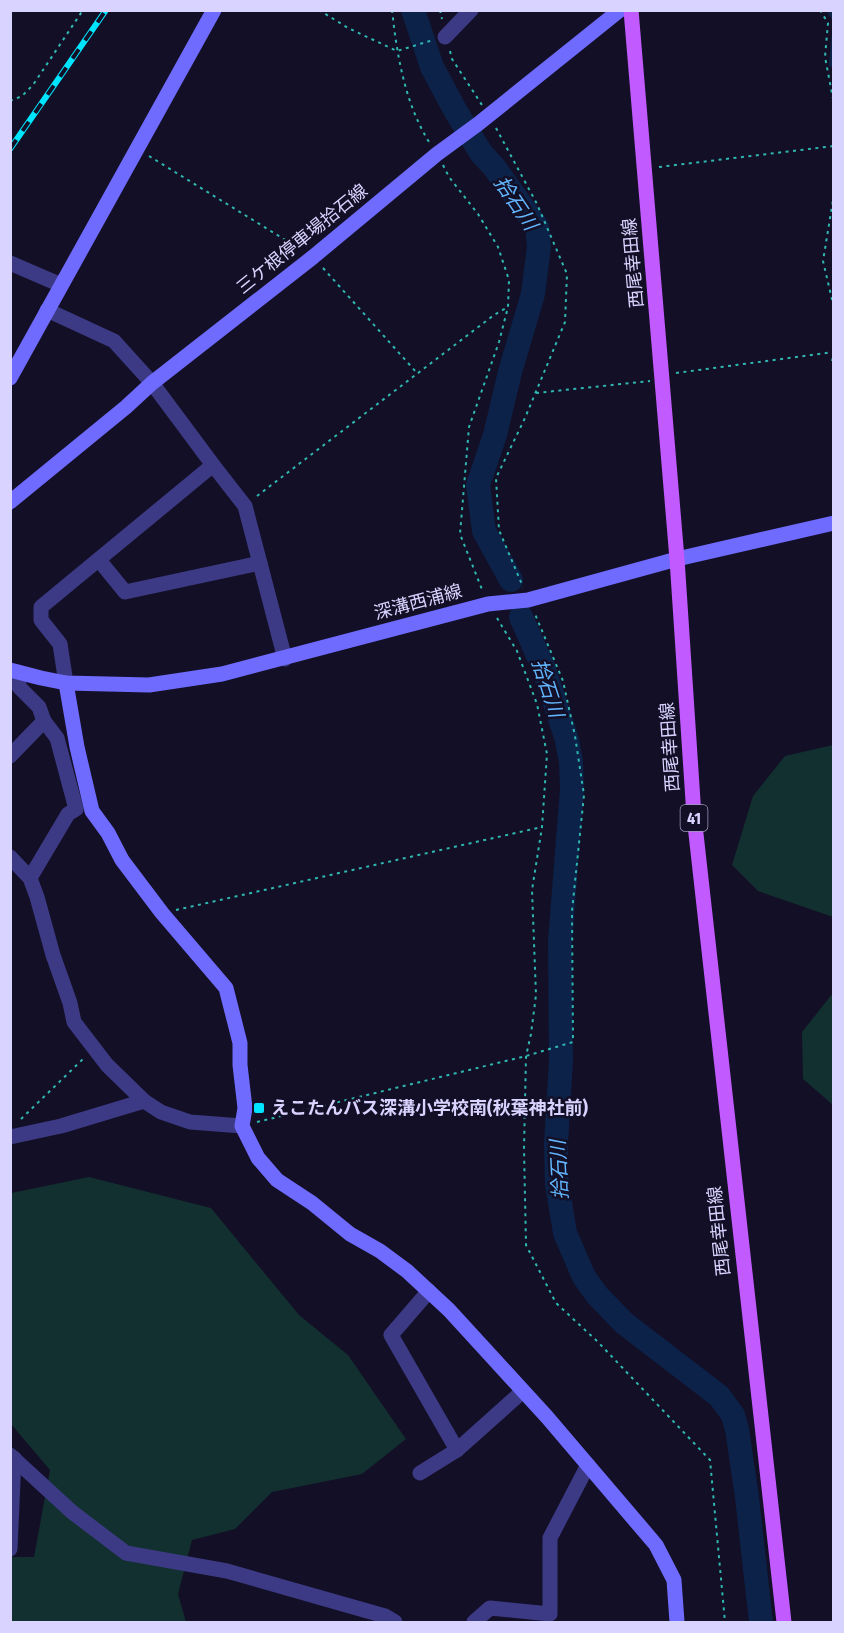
<svg xmlns="http://www.w3.org/2000/svg" width="844" height="1633" font-family="'Fira Sans Condensed','Noto Sans JP',sans-serif">
<rect width="100%" height="100%" fill="#130f26"/>
<!-- green -->
<g fill="#12302f">
<polygon points="833,745 834,745 833,917 758,891 732,865 753,796 785,756"/>
<polygon points="833,993 834,1105 833,1105 803,1079 802,1032"/>
<polygon points="89,1177 211,1208 299,1315 348,1355 406,1439 362,1474 272,1492 235,1529 192,1540 178,1594 186,1622 11,1622 11,1557 34,1557 50,1470 11,1424 11,1193"/>
</g>
<g fill="none" stroke-linecap="round" stroke-linejoin="round">
<!-- stream -->
<g stroke="#0c2248" stroke-width="4">
<polyline points="828,10 834,19"/>
<polyline points="831,65 834,31"/>
</g>
<!-- river -->
<g stroke="#0c2248" stroke-width="24">
<polyline points="413,10 432,67 455,110 481,153 494,167 537,227 539,246 533,294 510,372 495,435 478,485 484,531 511,580"/>
<polyline points="521,617 543,667 567,740 571,762 572,789 560,941 561,1062 556,1143 557,1184 565,1233 584,1277 597,1295 624,1323 719,1396 733,1415 737,1429 747,1497 761,1622"/>
</g>
<!-- path -->
<g stroke="#2fb8b0" stroke-width="2" stroke-dasharray="3 4.5" stroke-linecap="butt">
<polyline points="319,10 348,28 397,51 433,40"/>
<path d="M392 10C397 56 405 103 429 142"/>
<polyline points="440,10 442,19"/>
<polyline points="820,10 828,23 825,57 834,104"/>
<polyline points="450,51 452,59 482,105"/>
<polyline points="10,101 22,96 33,85 83,10"/>
<polyline points="496,128 537,204 567,274 565,322 525,418 496,478 499,530 523,587"/>
<polyline points="149,156 300,249"/>
<polyline points="443,165 449,177 478,214 498,247 509,280 508,307 499,342 469,427 460,534 483,592"/>
<polyline points="659,167 834,146"/>
<polyline points="834,194 823,261 834,308"/>
<polyline points="323,268 417,373"/>
<polyline points="832,361 834,354"/>
<polyline points="676,373 834,352"/>
<polyline points="536,393 650,381"/>
<polyline points="257,496 494,315 508,307"/>
<polyline points="497,618 517,651 537,704 547,754 542,827 532,890 536,995 531,1034 526,1056 524,1149 526,1245 556,1303 598,1342 710,1460 725,1622"/>
<polyline points="176,910 542,827"/>
<polyline points="21,1119 84,1058"/>
<polyline points="257,1122 526,1056 573,1042 572,911 584,795 575,736 563,681 535,614"/>
</g>
<!-- street -->
<g stroke="#3d3a85" stroke-width="15">
<polyline points="445,37 471,10"/>
<polyline points="10,263 61,285"/>
<polyline points="47,310 114,341 152,383 213,465 41,607 41,620 60,644 66,683"/>
<polyline points="213,465 245,506 285,659"/>
<polyline points="99,560 125,592 260,563"/>
<polyline points="18,672 19,687 39,707 44,721 57,738 76,809 68,814 30,878"/>
<polyline points="10,756 44,721"/>
<polyline points="10,857 30,878 37,897 53,955 70,1003 74,1022 107,1065 144,1101 161,1112 190,1122 242,1126"/>
<polyline points="10,1137 61,1126 144,1101"/>
<polyline points="429,1291 391,1335 457,1450"/>
<polyline points="10,1455 72,1512 126,1553 227,1571 385,1616 395,1622"/>
<polyline points="420,1473 457,1450 523,1391"/>
<polyline points="10,1549 14,1458"/>
<polyline points="474,1622 490,1608 550,1614 550,1538 588,1465"/>
</g>
<!-- secondary -->
<g stroke="#6f6bff" stroke-width="15">
<polyline points="10,378 214,10"/>
<polyline points="10,502 126,407 152,383 313,257 437,154 478,124 620,10"/>
<polyline points="10,670 41,678 66,683 149,685 222,674 488,604 528,600 677,559 834,523"/>
<polyline points="66,683 77,747 92,811 108,833 122,860 162,913 226,988 240,1043 240,1065 245,1108 242,1126 258,1158 277,1180 312,1203 350,1234 380,1251 407,1271 449,1310 547,1417 656,1545 674,1580 677,1622"/>
</g>
<!-- primary -->
<polyline stroke="#c25bff" stroke-width="15" points="631,10 677,559 694,816 784,1622"/>
<!-- rail casing -->
<g stroke="#00e5ff" stroke-width="6">
<polyline id="rail" points="10,149 106,10"/>
</g>
<!-- rail -->
<use href="#rail" stroke="#130f26" stroke-width="4" stroke-dasharray="11" stroke-linecap="butt"/>
</g>
<!-- markers -->
<rect fill="#00e5ff" stroke="#130f26" stroke-width="2" x="253" y="1102" width="12" height="12" rx="3"/>
<g text-anchor="middle" dominant-baseline="central" stroke-width="5" stroke-linejoin="round" paint-order="stroke">
<!-- shield labels -->
<rect fill="#130f26" stroke="#9e99be" stroke-width="1.5" x="680.5" y="805" width="27" height="26" rx="4.5"/>
<g font-size="16" font-weight="bold" fill="#d9d4ff">
<text x="694" y="818">41</text>
</g>
<!-- street labels -->
<g font-size="18" fill="#d9d4ff" stroke="#130f26">
<text transform="translate(302 239) rotate(-39)">三ケ根停車場拾石線</text>
<text transform="translate(633 263) rotate(-95)">西尾幸田線</text>
<text transform="translate(418 602) rotate(-15)">深溝西浦線</text>
<text transform="translate(670 747) rotate(-94)">西尾幸田線</text>
<text transform="translate(719 1231) rotate(-96)">西尾幸田線</text>
</g>
<!-- poi labels -->
<g font-size="18" font-weight="bold" fill="#d9d4ff" stroke="#130f26" text-anchor="start">
<text x="271" y="1108">えこたんバス深溝小学校南(秋葉神社前)</text>
</g>
<!-- water labels -->
<g font-size="20" font-style="italic" fill="#62b6ff" stroke="#130f26">
<text transform="translate(516 203) rotate(56)">拾石川</text>
<text transform="translate(548 688) rotate(72)">拾石川</text>
<text transform="translate(559 1170) rotate(-93)">拾石川</text>
</g>
</g>
<!-- border -->
<rect width="844" height="1633" fill="none" stroke="#d9d4ff" stroke-width="24"/>
</svg>
